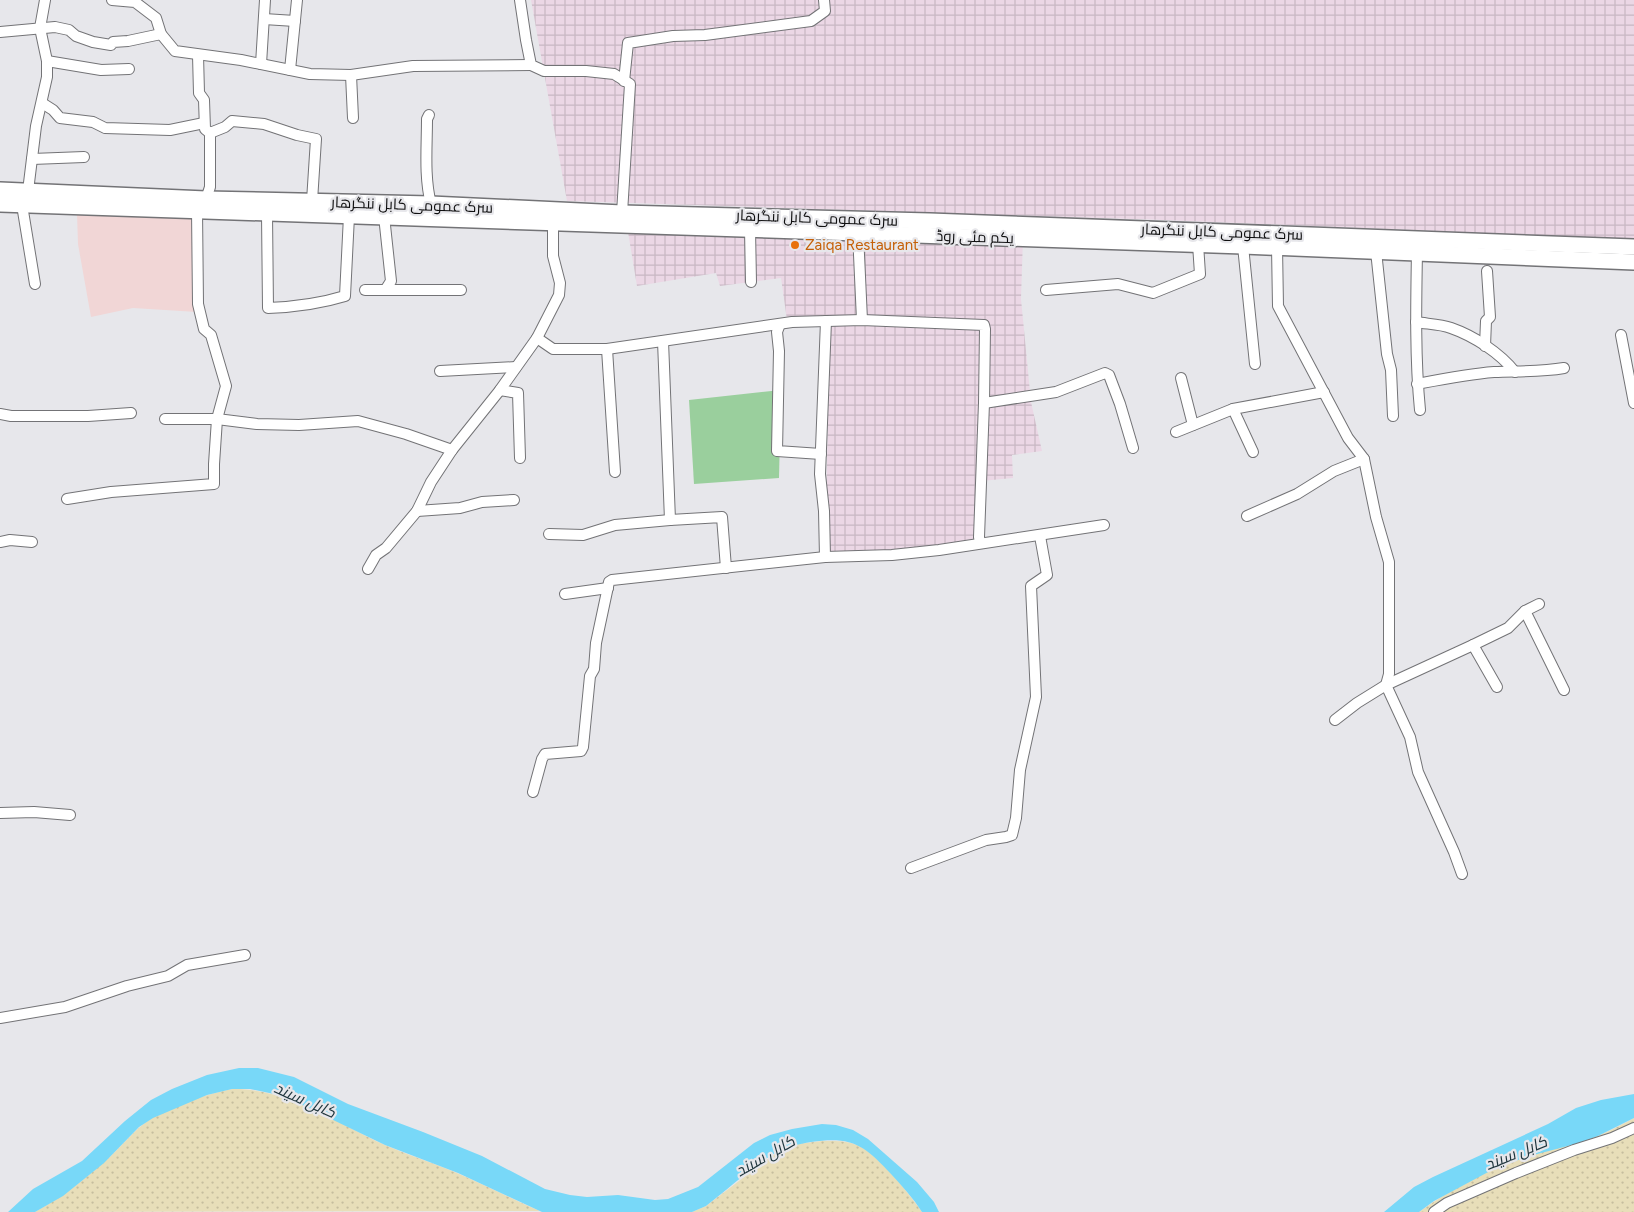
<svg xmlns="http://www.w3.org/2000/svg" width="1634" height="1212" font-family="Figtree,Cairo,sans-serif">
<defs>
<pattern id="industrial-grid" width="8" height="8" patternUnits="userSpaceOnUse" patternTransform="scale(1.25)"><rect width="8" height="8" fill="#ebd7e5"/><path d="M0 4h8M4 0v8" fill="none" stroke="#c8b7c3"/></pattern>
<pattern id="sand-dots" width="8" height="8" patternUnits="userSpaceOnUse" patternTransform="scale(1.25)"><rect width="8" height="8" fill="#e8deb9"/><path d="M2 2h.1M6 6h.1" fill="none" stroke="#c6bd9e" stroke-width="1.8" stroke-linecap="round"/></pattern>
</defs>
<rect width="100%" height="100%" fill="#e7e7eb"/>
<!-- commercial -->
<polygon fill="#f1d6d6" points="194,213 197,312 133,308 91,317 78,244 77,214"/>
<!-- industrial -->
<g fill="url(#industrial-grid)">
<polygon points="531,0 1634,0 1634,239 1163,220 567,201"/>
<polygon points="627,226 1023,238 1021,299 1031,402 1042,451 1012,455 1013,478 981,481 980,543 825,557 830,322 787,320 781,278 720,286 716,273 637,286"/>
</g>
<!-- sand -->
<g fill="url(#sand-dots)">
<path d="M232 1089C288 1088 336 1123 385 1145 408 1155 433 1163 457 1173 485 1185 512 1199 540 1211L35 1212C60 1198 83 1181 104 1162 121 1148 134 1129 152 1118 176 1103 205 1095 232 1089Z"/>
<path d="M1634 1118V1212H1419C1451 1189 1488 1169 1525 1157 1542 1151 1560 1148 1578 1143 1598 1137 1616 1128 1634 1118Z"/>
<path d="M822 1141C833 1141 845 1140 857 1145 877 1153 909 1193 922 1212H692L706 1206 776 1153 798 1144Z"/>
</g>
<!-- park -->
<polygon fill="#9acf9d" points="781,390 779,478 694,484 689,400"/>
<!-- water -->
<g fill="#78d8f8">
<path d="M239 1068H258L294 1077 348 1104 423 1132 482 1156 545 1189 570 1195 587 1197 618 1195 655 1200 668 1199 698 1187 754 1143 770 1135 792 1129 822 1124 836 1125 853 1130 868 1139 917 1182 934 1202 939 1212H922C913 1198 902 1186 891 1174 864 1145 852 1136 811 1142 799 1144 786 1147 775 1153 750 1168 729 1189 706 1206L692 1212H542L458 1173 385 1145 300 1104 274 1094 250 1089H232L207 1095 153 1118 139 1127 104 1163 63 1196 35 1212H8L33 1189 82 1161 125 1121 151 1100 172 1089 207 1075Z"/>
<polygon points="1634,1094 1634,1118 1598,1136 1579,1143 1526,1157 1492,1170 1434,1201 1419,1212 1384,1212 1414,1187 1433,1177 1548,1124 1576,1108 1601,1100"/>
</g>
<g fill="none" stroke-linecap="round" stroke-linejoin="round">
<!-- minor casing -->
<g stroke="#737376" stroke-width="12">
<g id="minor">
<polyline points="112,0 135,2 156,18 161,34 175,51 241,60 310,74 351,75 413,66 531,65"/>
<polyline points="520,0 526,40 531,65 544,71 586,71 614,74 630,84 622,213"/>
<polyline points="264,19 295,21"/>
<polyline points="0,32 55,27 69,30 76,36 93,42 111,45 113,42 128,41 161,34"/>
<polyline points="198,55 199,93 204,100 205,129 210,133 210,187 206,199"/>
<polyline points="47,61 101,70 129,69"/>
<polyline points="261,64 265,0"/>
<polyline points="290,70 297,0"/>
<polyline points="351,75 353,118"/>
<polyline points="624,81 628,43 673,36 705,35 811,21 825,11 824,0"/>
<polyline points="42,103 53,110 60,118 93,122 105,128 170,130 204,123"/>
<path d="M429 115 427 119C427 147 424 177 431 204"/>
<polyline points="210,133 225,127 232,121 264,124 297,135 316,139 312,201"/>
<polyline points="32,159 84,157"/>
<polyline points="28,191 36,126 47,77 47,61 40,28 45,0"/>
<polyline points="22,205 35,284"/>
<path d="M267 214 268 308C294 307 319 304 345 296L349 216"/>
<polyline points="384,216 391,281 386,289"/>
<polyline points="750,229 751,282"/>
<polyline points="858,233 862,320"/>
<polyline points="1243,246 1255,364"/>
<polyline points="1277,247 1278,306 1348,438 1364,459 1376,517 1389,562 1389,674 1386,685 1410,737 1418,772 1454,852 1462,874"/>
<polyline points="1376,251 1387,354 1391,370 1393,416"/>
<path d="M1417 252C1416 305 1415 358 1420 410"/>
<polyline points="365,290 461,290"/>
<polyline points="1046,290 1118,284 1153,293 1200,274 1198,244"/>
<path d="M1416 322C1427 324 1440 324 1451 328 1474 336 1500 353 1515 372"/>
<polyline points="780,324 777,332 779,351 777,451 821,454"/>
<polyline points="1621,335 1634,403"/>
<polyline points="537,338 553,349 607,349 792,322 862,320 984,325 985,329 984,403 979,537 980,543"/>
<polyline points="663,341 670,520"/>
<polyline points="1485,346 1486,321 1490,317 1487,271"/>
<polyline points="607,349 615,472"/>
<polyline points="440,371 516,367"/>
<polyline points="1181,378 1193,425"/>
<path d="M1417 384C1443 379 1468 374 1494 372 1518 371 1541 372 1564 368"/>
<polyline points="500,390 518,393 520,458"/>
<polyline points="984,403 1056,392 1105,373 1109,375 1120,404 1133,448"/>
<polyline points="1233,409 1253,452"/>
<polyline points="0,414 11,416 88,416 131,413"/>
<polyline points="165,419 217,419 257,424 299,425 358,421 406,434 452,450"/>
<polyline points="1176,432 1233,409 1324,392"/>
<polyline points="67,499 111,492 214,484 214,464 217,419 226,386 211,335 204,329 198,304 197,210"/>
<polyline points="417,511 460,508 482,502 514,500"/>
<polyline points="1247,516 1297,494 1334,471 1364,459"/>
<polyline points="549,534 583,535 615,525 670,520 722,517 726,568"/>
<polyline points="0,542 10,540 32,542"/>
<polyline points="825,557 824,511 820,474 826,321"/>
<polyline points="368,569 376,555 386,548 417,511 431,482 452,450 500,390 537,338 559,295 560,283 553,256 553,223"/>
<polyline points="565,594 608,588"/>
<polyline points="1525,611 1564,690"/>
<polyline points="1473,645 1508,628 1525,611 1539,604"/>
<polyline points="1335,720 1357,703 1386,685 1473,645 1497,687"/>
<polyline points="533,792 542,759 545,754 581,751 583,747 590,676 594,669 596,643 609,582 612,580 825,557 892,555 939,550 1104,525"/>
<polyline points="0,813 34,812 70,815"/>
<polyline points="911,868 986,840 1006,837 1012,835 1016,818 1020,770 1036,697 1031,586 1047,575 1040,536"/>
<polyline points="0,1018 65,1007 127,986 168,976 187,965 245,955"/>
<polyline points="1434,1212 1447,1203 1516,1173 1574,1150 1612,1138 1634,1128"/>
</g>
</g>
<!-- highway casing -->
<g stroke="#737376" stroke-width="18">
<g id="highway">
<polyline points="0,190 206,199 431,204 622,213 930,221 1634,247"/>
<polyline points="0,204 1243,246 1634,262"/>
</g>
</g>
<!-- minor -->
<use href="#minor" stroke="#fff" stroke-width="10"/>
<!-- highway -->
<use href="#highway" stroke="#fff" stroke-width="15"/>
</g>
<!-- markers -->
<circle fill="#e8710a" stroke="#e7e7eb" stroke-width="2" cx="795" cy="245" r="5"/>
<g text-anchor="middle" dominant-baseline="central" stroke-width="4.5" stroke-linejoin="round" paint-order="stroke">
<!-- street labels -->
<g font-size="15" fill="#0f0f10" stroke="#e7e7eb">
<text transform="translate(412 205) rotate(2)">سرک عمومی کابل ننگرهار</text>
<text transform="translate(817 218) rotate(2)">سرک عمومی کابل ننگرهار</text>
<text transform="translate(1222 232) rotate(2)">سرک عمومی کابل ننگرهار</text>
<text transform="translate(975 237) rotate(2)">یکم مئی روڈ</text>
</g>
<!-- food labels -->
<g font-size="15" fill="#c56008" stroke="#e7e7eb" text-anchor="start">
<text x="805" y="245">Zaiqa Restaurant</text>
</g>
<!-- water labels -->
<g font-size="16" font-style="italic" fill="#1e343c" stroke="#e7e7eb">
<text transform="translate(305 1100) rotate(24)">کابل سيند</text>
<text transform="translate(1516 1153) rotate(-22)">کابل سيند</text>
<text transform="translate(765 1156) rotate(-30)">کابل سيند</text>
</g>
</g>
</svg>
